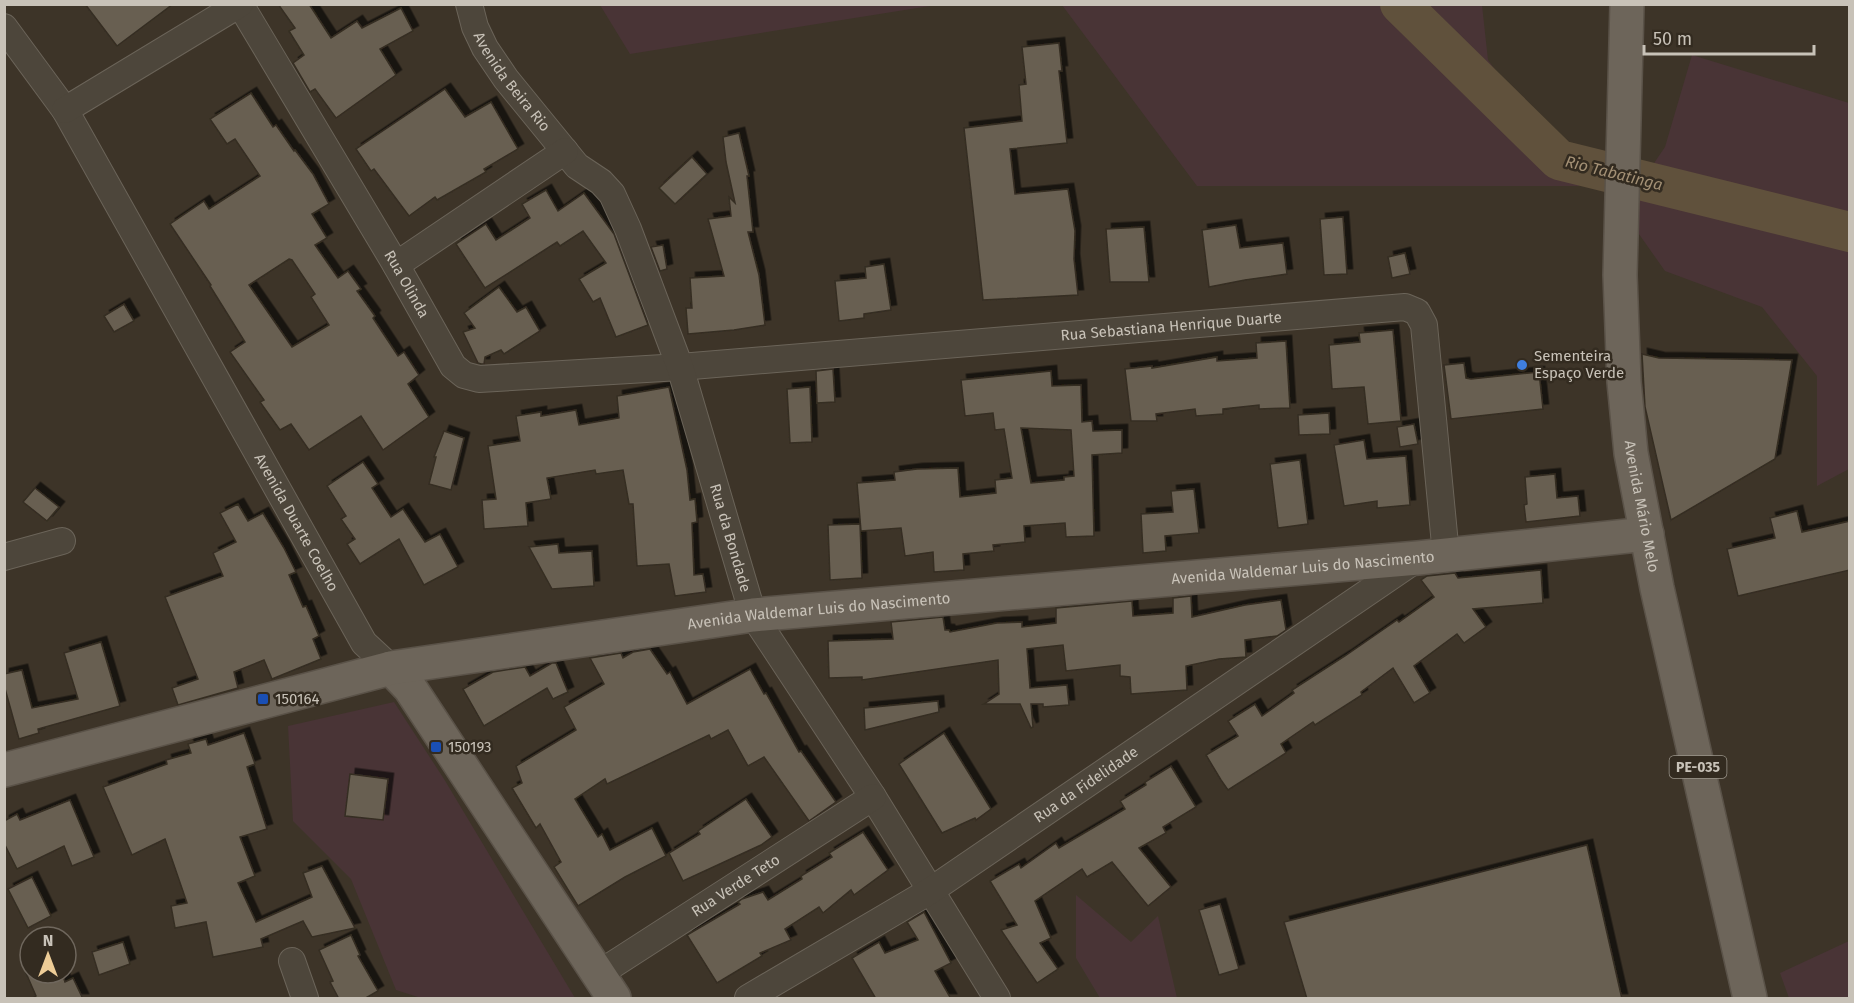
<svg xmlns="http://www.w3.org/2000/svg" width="1854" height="1003" font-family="'Fira Sans',sans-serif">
<defs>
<filter id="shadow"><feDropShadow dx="5.5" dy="-5.5" stdDeviation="0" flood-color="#0009"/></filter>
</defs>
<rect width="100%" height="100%" fill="#3d3428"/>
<!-- green -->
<g fill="#493436">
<polygon points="600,5 936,5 630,54"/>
<polygon points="1062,5 1482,5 1488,60 1579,186 1197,186"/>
<polygon points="1692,55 1849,103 1849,469 1817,486 1817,376 1762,307 1665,271 1622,210 1665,147"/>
<polygon points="394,702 444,779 575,998 421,998 396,990 351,879 293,821 288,726"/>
<polygon points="1076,895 1131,942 1158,916 1177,998 1100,998 1076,958"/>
<polygon points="1849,941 1849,998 1789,998 1780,973"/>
</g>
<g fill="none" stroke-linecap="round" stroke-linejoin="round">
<!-- river -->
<polyline stroke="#60513c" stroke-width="40" points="1400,4 1559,160 1850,232"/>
</g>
<!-- building -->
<g fill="#685f51" stroke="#352d22" stroke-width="1.5" fill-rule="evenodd" filter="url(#shadow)">
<polygon points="85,4 173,4 117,46"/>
<polygon points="278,4 309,4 331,38 357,21 362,28 401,8 413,31 380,49 396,75 336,118 315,89 310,92 293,63 304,55 289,31 295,28"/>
<polygon points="1059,43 1062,71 1059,71 1067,143 1010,149 1015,194 1068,189 1075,231 1074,259 1078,295 983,300 964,128 1022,121 1019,85 1026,84 1022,47"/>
<polygon points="445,89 465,117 491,102 518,149 484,169 486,172 437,200 435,197 409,216 374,169 371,171 356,149"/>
<path d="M251 93 273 127 276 125 294 151 295 150 313 174 329 204 312 214 327 238 315 245 338 278 348 271 361 289 357 291 375 316 373 318 398 356 404 352 419 375 408 384 429 417 383 450 361 416 309 450 291 424 280 430 260 402 264 400 230 352 245 342 210 286 211 285 170 224 204 201 209 209 260 176 235 139 227 144 210 119ZM289 259 292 260 315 294 311 297 329 325 292 347 249 285Z"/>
<polygon points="739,133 749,176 747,176 753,232 748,232 759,275 765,325 734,330 688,334 686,308 692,308 690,278 724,276 708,219 731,216 729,197 735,203 726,162 723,137"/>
<polygon points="692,157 707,174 675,204 659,188"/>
<polygon points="546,190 558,211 584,193 614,234 648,325 616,337 600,298 593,302 579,279 606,263 583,231 560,246 557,242 485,288 456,244 486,224 496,240 530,218 522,204"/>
<polygon points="1343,217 1347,274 1324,275 1320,219"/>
<polygon points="1236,225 1240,248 1283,243 1287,274 1245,280 1209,287 1202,230"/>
<polygon points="1144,227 1149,282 1110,282 1106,229"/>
<polygon points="663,245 667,269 660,271 651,247"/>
<polygon points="1405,253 1410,274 1392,278 1388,257"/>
<polygon points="884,264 891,310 864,314 864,318 839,321 835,281 866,278 865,267"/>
<polygon points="499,287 517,312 526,307 540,331 504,354 501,350 485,357 484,364 481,364 478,363 463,332 475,328 464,313"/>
<polygon points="124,304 134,321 114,332 104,316"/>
<polygon points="1393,330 1401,421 1368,424 1364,387 1332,389 1329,345 1360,342 1359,333"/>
<polygon points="1286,341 1290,408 1259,409 1259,405 1223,409 1223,414 1196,416 1195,409 1156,414 1157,421 1131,421 1125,369 1152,366 1152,368 1217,357 1217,361 1257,358 1256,343"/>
<polygon points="1642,354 1659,358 1792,360 1775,459 1671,520 1645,407"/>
<polygon points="1464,363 1466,378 1471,379 1539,372 1543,409 1451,419 1444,365"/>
<polygon points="833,369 835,402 817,403 816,371"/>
<path d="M1051 371 1052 386 1081 385 1082 422 1092 421 1093 431 1122 430V453L1092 455 1094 536 1066 537 1065 523 1024 526 1025 542 993 545 994 551 963 554 964 570 934 572 933 552 905 556 901 528 861 531 857 483 895 480 894 472 917 469 958 468 960 497 996 493 995 480 1012 478 1004 429 995 430 993 413 965 416 961 380ZM1021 428 1071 430 1074 476 1064 477V480L1031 483Z"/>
<polygon points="669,387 687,470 690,500 695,499 697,522 692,523 694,575 703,574 706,592 675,596 669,564 637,566 633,504 629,504 623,470 596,474 595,470 547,478 551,499 526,503 528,526 484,529 482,500 496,499 488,446 520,441 516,416 541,412 541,416 576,410 579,425 619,418 617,396"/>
<polygon points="810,387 812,442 790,443 787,389"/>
<polygon points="1329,413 1330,434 1299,435 1298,415"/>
<polygon points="1414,424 1418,444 1400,447 1397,427"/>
<polygon points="444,431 464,438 451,490 429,484 436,457 434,457"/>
<polygon points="1364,440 1367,459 1406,456 1410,505 1377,508 1377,501 1344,506 1334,445"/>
<polygon points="1300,460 1308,524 1278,528 1270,464"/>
<polygon points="363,462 378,484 372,488 391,517 403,509 425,542 440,534 458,567 424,585 399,539 360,564 347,544 355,539 341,519 346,516 327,486"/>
<polygon points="1555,474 1557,498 1578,496 1580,516 1526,522 1524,505 1527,504 1525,477"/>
<polygon points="35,488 59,507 47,521 23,502"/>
<polygon points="1194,489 1199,533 1165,536 1166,551 1143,553 1141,514 1173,512 1171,491"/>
<polygon points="238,504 248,521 263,513 284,548 296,572 289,575 303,607 306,606 319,636 313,639 321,659 272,679 264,660 234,672 238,688 178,705 172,688 198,679 165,597 223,576 213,553 236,542 220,513"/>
<polygon points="1797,511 1802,532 1850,521 1850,570 1738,596 1727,549 1775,538 1770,518"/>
<polygon points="860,524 862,578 830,580 828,525"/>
<polygon points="558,544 559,553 592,551 594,586 552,589 529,547"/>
<polygon points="1541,570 1543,603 1473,609 1486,627 1464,643 1457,634 1414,666 1430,693 1414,703 1393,668 1361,692 1362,695 1315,725 1313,722 1281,744 1286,753 1228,790 1221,780 1206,755 1238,736 1228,721 1255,704 1262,716 1294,693 1292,690 1345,656 1397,620 1399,622 1434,597 1421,580 1427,576 1455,573 1458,578"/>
<polygon points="1191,596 1192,617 1245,605 1281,600 1286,630 1277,636 1245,640 1246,657 1219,659 1186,666 1187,690 1131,694 1130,677 1120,676 1120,665 1066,671 1063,645 1027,649 1030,688 1067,685 1069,705 1043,707 1043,704 1031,704 1033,727 1031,728 1020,704 984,704 999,694 998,660 862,680 862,677 829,678 828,641 893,639 891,622 943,617 945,630 949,630 950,632 997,623 1022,622 1022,627 1056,623 1056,608 1132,601 1133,616 1173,613 1173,598"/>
<polygon points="101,642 120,706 38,729 39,733 19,739 4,685 4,674 22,670 32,708 78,699 64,653"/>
<polygon points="650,649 667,674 670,672 687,704 750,669 764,694 766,693 799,752 801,751 836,802 809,821 764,757 748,766 728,730 711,739 709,735 607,784 605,779 575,799 598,837 602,834 610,850 652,828 666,856 625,877 578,906 554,867 561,862 540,824 536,828 512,788 522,783 516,766 576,730 564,707 604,684 590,658 621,653 623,658 633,652"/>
<polygon points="552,663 556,663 568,692 553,699 547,688 484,726 463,689 493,672 525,667 530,676"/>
<polygon points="938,701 939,712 865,730 864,708"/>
<polygon points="244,733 255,764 247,767 267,829 240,837 255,876 238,883 256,922 312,897 303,873 322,866 355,928 312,937 303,921 261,939 263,947 213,957 206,922 175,928 171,906 187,903 165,839 132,855 103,787 167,764 166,760 191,753 188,744 206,739 208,745"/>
<polygon points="944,733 991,809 976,820 975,818 942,833 899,764"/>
<polygon points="1171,766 1196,807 1163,827 1166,833 1139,848 1171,887 1148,906 1112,862 1087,877 1082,869 1035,901 1051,938 1040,943 1058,969 1037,983 1001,930 1017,925 990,881 1019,864 1021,868 1056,843 1059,848 1125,809 1120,801 1146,785 1145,782"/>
<polygon points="350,774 388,779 383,820 345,816"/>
<polygon points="746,799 772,837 761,845 683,881 669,853 700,834 698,831"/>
<polygon points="70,800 94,857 72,866 64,846 17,869 4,843 4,821 17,814 20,820"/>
<polygon points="863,832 888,870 854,895 851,890 823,913 819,907 785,929 791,940 760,953 762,956 717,983 687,935 740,904 738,902 742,899 763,892 768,900 802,879 801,876 832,857 829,853"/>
<polygon points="1587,845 1622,999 1307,999 1284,922"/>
<polygon points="32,877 51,916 28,928 8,889"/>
<polygon points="1220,904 1239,969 1219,975 1199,910"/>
<polygon points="924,912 951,963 935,971 951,999 876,999 852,958 879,942 885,953 918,940 907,922"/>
<polygon points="351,935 360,955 358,956 378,991 364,999 339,999 330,982 333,981 319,950"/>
<polygon points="123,942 130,964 99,975 92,952"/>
<polygon points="26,973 62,973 65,982 73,978 83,999 31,999 36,996"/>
</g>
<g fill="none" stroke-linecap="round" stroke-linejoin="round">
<!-- minor casing -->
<g stroke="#6b6459" stroke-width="28">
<g id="minor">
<path id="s1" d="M240 4 396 265 453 366 464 375 479 379 680 367 1405 307 1417 312 1424 325 1446 555"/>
<path id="s2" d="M469 4 475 27 485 48 506 79 577 166 601 182 612 194 628 229 680 367 753 615 873 797 997 998"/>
<path id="s3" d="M4 27 65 110 364 643 391 668"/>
<polyline points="65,110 240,4"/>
<polyline points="396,265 565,151"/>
<polyline points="4,557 62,541"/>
<polyline points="292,961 305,998"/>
<path id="s4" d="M597 975 873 797"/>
<path id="s5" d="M748 998 930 891 1418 558"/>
</g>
</g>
<!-- major casing -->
<g stroke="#5a5248" stroke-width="36">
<g id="major">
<path id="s6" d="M1627 4 1620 275 1624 382 1631 453 1657 588 1750 998"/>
<polyline points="391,668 410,688 614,998"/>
<path id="s7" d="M4 770 391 668 753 615 1418 558 1647 534"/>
</g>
</g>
<!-- minor -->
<use href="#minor" stroke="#4d463b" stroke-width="26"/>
<!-- major -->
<use href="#major" stroke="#6d655a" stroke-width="33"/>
</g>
<!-- markers -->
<circle fill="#3f7fe0" stroke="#332b20" stroke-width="2" cx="1522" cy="365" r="6"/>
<g fill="#1a4fb4" stroke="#332b20" stroke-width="2">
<rect x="257" y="693" width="12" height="12" rx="3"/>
<rect x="430" y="741" width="12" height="12" rx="3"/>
</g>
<g text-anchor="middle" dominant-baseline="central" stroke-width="5" stroke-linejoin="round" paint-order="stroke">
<!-- shield labels -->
<rect fill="#332b20" stroke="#9b958a" stroke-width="1.5" x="1669.5" y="756" width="57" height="22" rx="4.5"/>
<g font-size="14" font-weight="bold" fill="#c8c2b8">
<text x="1698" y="767">PE-035</text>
</g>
<!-- street labels -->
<g font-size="15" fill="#c8c2b8" stroke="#332b20">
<text stroke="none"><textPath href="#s2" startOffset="90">Avenida Beira Rio</textPath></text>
<text stroke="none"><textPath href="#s1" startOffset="326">Rua Olinda</textPath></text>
<text stroke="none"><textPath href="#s1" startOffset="1144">Rua Sebastiana Henrique Duarte</textPath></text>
<text stroke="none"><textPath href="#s6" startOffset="504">Avenida Mário Melo</textPath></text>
<text stroke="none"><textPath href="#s3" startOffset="576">Avenida Duarte Coelho</textPath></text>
<text stroke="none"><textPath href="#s2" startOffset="606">Rua da Bondade</textPath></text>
<text stroke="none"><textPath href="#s7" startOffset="1318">Avenida Waldemar Luis do Nascimento</textPath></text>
<text stroke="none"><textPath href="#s7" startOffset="832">Avenida Waldemar Luis do Nascimento</textPath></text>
<text stroke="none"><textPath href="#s5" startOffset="400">Rua da Fidelidade</textPath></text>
<text stroke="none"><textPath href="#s4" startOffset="165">Rua Verde Teto</textPath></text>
</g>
<!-- poi labels -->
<g font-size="15" fill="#c8c2b8" stroke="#332b20" text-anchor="start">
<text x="1534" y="356">Sementeira<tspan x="1534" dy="17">Espaço Verde</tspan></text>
<text x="275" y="699">150164</text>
<text x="448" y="747">150193</text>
</g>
<!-- water labels -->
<g font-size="16" font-style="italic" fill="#a39075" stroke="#332b20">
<text transform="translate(1614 173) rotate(14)">Rio Tabatinga</text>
</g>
</g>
<!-- border -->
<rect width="1854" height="1003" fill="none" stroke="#c8c2b8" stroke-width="12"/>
<!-- north arrow -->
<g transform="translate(48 955)"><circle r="28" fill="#332b20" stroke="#6f675d" stroke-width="1.5"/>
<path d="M0-4.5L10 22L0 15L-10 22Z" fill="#eecd97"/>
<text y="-9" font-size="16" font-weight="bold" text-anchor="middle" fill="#c8c2b8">N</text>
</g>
<!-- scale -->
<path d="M1644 45v9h170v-9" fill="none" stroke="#c8c2b8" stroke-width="3"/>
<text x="1653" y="45" font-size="18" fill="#c8c2b8" stroke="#332b20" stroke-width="4.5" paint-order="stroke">50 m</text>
</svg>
